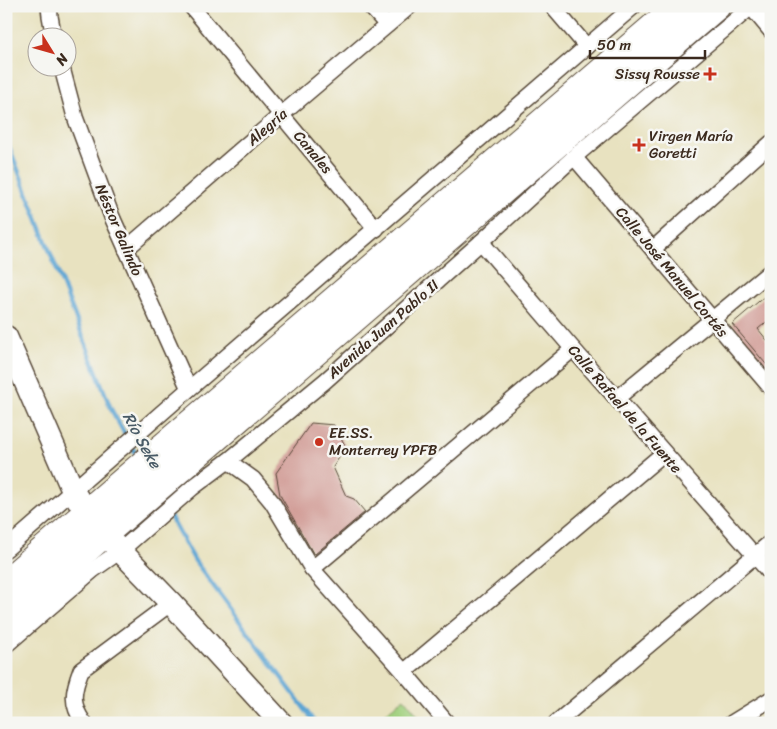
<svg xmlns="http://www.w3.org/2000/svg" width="777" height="729" font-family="Sriracha,sans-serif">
<rect width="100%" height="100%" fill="#f6f6f2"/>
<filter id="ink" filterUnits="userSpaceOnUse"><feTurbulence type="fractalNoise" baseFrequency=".02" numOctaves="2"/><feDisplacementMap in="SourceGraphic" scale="10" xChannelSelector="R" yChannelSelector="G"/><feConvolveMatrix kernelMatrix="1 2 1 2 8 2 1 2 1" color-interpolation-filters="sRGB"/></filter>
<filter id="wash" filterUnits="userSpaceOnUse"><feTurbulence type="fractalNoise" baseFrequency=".0096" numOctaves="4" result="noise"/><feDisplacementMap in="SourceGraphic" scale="20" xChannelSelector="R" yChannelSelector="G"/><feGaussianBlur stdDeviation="1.12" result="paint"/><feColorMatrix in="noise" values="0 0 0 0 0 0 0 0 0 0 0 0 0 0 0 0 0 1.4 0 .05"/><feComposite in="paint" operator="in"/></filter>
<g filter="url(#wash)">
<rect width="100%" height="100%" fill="#e8e2c0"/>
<!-- green -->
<polygon fill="#a1d07f" stroke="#6e7d4e" points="404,698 424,723 373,723"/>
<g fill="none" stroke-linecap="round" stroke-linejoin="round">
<!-- stream -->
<g stroke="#5da5d3" stroke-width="4.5">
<polyline points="6,139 111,409 138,458"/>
<polyline points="160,498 195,561 315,723"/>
</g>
</g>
<g id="blocks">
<!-- building -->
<g fill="#d19c96">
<polygon points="765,296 771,303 771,318 758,329 771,345 771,370 732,324"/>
<polygon points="311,423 334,425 346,447 333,467 346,496 354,499 365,512 315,554 313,553 280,495 276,473"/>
</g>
</g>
</g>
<g filter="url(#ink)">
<use href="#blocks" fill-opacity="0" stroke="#554636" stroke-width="1"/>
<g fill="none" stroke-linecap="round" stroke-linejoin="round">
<!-- street casing -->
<g stroke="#554636" stroke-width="18">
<g id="street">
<polyline points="49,6 50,16 54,38"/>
<polyline points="191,6 376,229"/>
<polyline points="370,6 387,25"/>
<polyline points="552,6 587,47"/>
<polyline points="751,7 771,31"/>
<polyline points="62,68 75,117 112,217 189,389"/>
<polyline points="574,157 771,388"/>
<polyline points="481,242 573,349 771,574"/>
<polyline points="126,249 281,115 410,6"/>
<polyline points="653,249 771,143"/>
<polyline points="617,398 771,271"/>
<polyline points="228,461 253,479 272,502 312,569 404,672 447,723"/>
<polyline points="6,549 189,389 634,6"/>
<polyline points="312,569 573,349"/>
<polyline points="6,645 93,570 120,551 192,488 228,461 325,381 481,242 574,157 752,6"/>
<polyline points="404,672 664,453"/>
<path d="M84 723C70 704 73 691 81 670L171 603"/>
<polyline points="556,723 771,542"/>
<polyline points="732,723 771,699"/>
</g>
</g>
<!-- secondary casing -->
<g stroke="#554636" stroke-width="25">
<polyline id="secondary" points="6,337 73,491 87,514 104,534 171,603 281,723"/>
</g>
<!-- highway casing -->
<g stroke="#554636" stroke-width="30">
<g id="highway">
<polyline points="6,583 160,450 679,6"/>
<polyline points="6,618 716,6"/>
</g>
</g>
<!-- street -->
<use href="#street" stroke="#fff" stroke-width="15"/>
<!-- secondary -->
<use href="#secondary" stroke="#fff" stroke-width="22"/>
<!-- highway -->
<use href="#highway" stroke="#fff" stroke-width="28"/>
</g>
</g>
<!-- markers -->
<g fill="#c8321e" stroke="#f6f6f2" stroke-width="2">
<path d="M707.5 66.5h5v5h5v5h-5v5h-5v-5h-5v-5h5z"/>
<path d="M636.5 137.5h5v5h5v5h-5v5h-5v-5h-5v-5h5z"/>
<circle cx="319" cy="442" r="5"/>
</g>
<g text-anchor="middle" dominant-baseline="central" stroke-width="5" stroke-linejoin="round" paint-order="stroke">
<!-- poi labels -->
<g font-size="15" fill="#3b2a1e" stroke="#f6f6f2" text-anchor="start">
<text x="700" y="74" text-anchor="end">Sissy Rousse</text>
<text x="649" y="136">Virgen María<tspan x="649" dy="17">Goretti</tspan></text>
<text x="329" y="433">EE.SS.<tspan x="329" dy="17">Monterrey YPFB</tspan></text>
</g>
<!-- street labels -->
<g font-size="15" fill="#3b2a1e" stroke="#f6f6f2">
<text transform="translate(267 127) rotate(-41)">Alegría</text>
<text transform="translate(313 152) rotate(50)">Canales</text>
<text transform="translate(119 230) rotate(67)">Néstor Galindo</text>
<text transform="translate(672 272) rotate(50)">Calle José Manuel Cortés</text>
<text transform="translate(383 329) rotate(-41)">Avenida Juan Pablo II</text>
<text transform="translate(625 409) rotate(49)">Calle Rafael de la Fuente</text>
</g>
<!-- water labels -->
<g font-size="16" font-style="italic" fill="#495b66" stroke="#f6f6f2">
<text transform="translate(142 440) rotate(61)">Río Seke</text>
</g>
</g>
<!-- margin -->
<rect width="777" height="729" fill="none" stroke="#f6f6f2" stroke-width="25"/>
<!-- north arrow -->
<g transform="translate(52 52) rotate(127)"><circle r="24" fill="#f6f6f2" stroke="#aba49d"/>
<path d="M0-4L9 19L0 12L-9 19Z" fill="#c8321e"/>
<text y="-8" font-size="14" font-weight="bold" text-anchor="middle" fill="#3b2a1e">N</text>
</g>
<!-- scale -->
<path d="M590 50v8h115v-8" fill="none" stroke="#3b2a1e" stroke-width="2.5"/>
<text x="597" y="50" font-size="15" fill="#3b2a1e" stroke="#f6f6f2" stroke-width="4" paint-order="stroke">50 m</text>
</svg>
